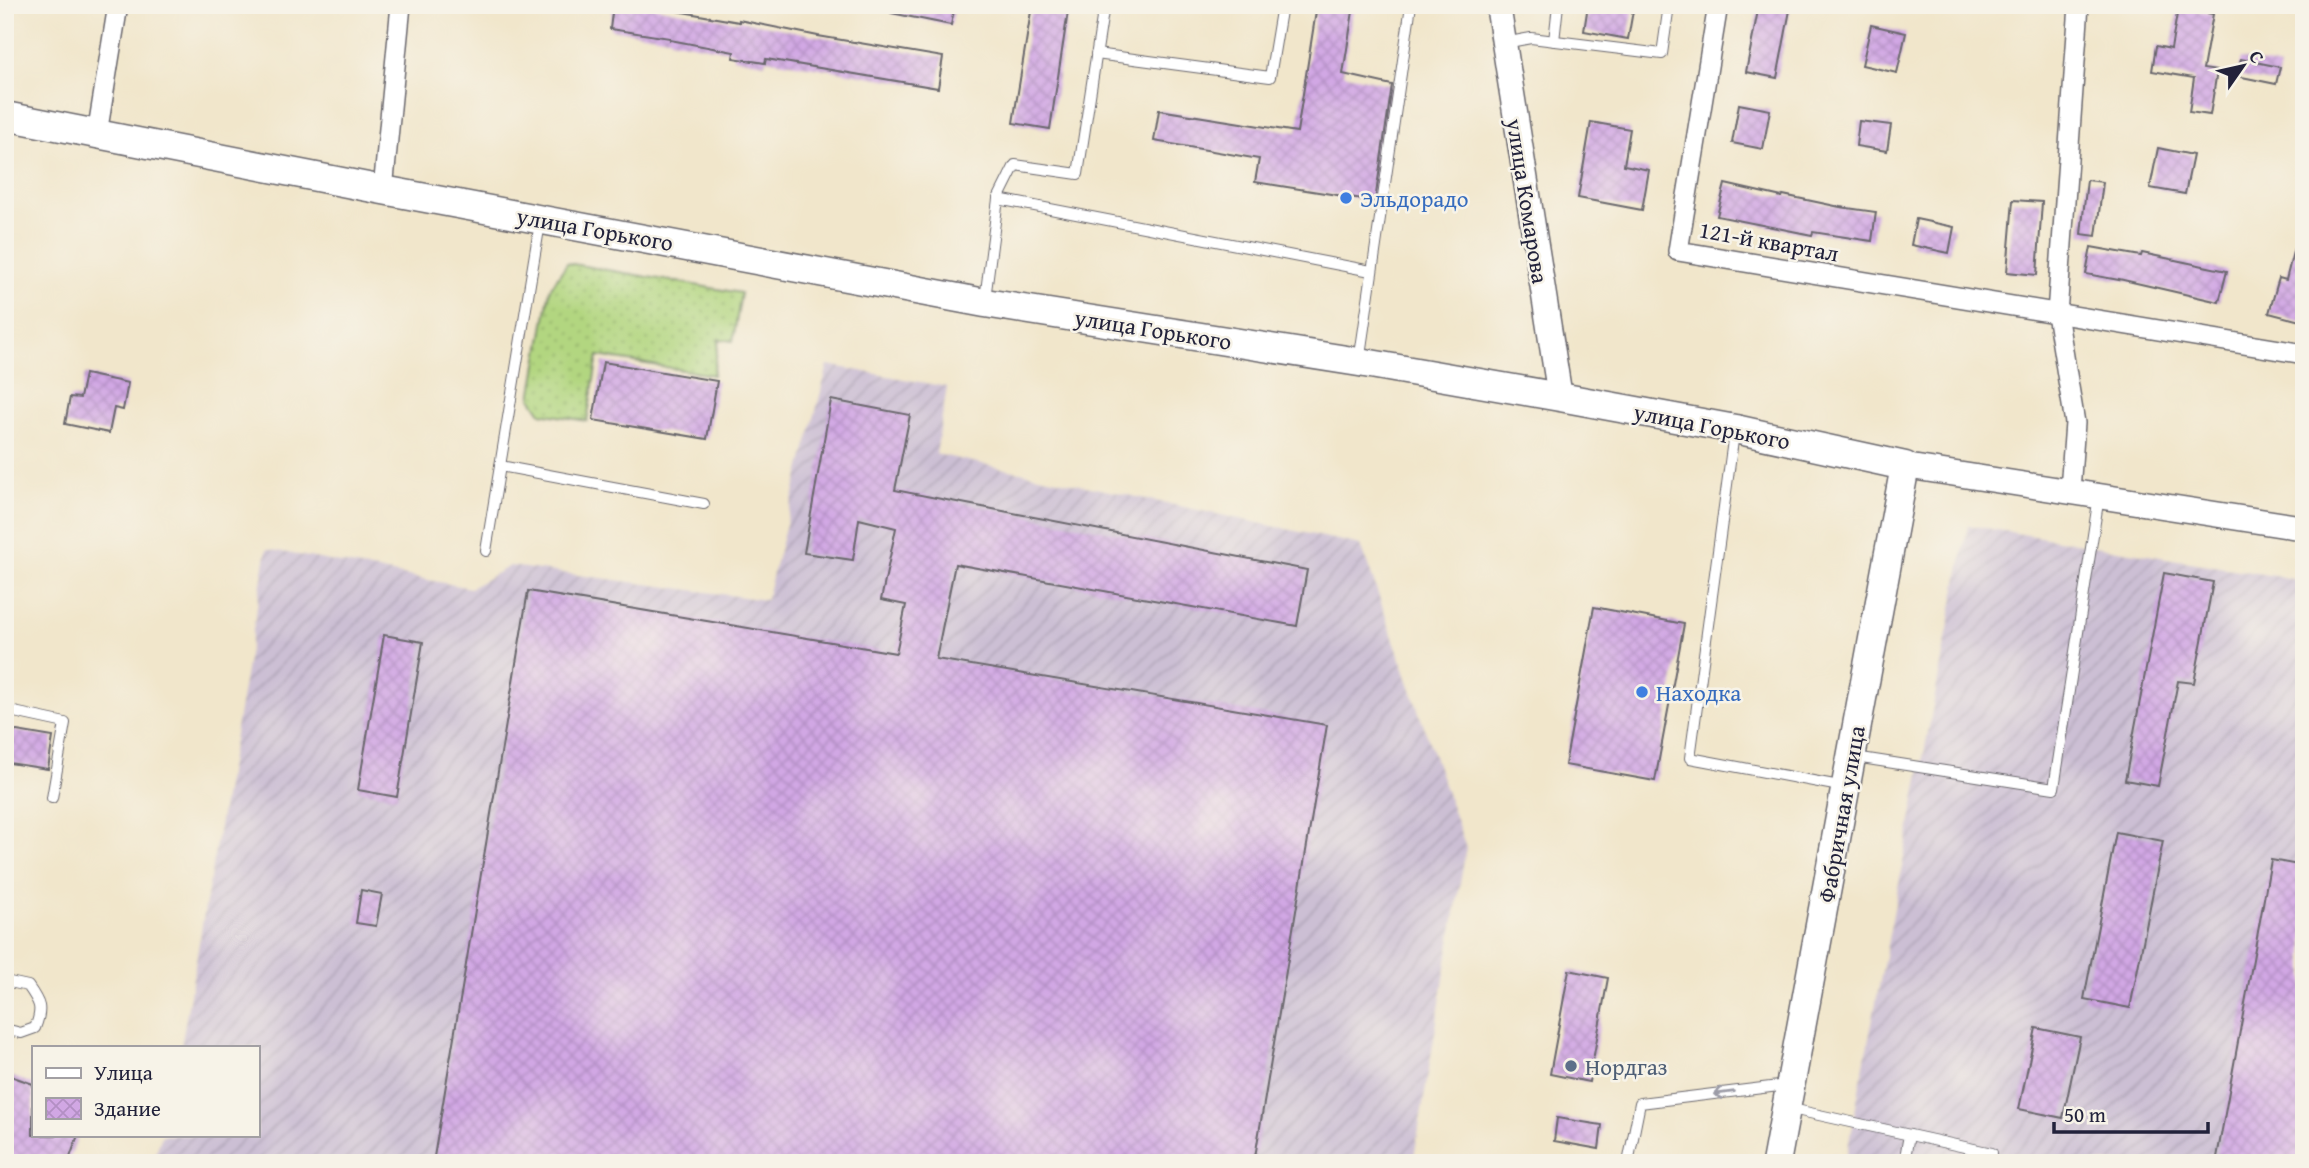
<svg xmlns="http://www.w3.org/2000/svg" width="2309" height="1168" font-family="'Gentium Book Plus',serif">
<defs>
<pattern id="industrial-furrows" width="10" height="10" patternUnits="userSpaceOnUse" patternTransform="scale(1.75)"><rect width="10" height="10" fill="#ccbfd4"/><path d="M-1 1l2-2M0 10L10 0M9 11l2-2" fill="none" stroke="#afa4b7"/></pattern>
<pattern id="grass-dots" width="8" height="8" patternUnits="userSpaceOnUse" patternTransform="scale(1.75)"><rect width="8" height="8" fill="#b2d680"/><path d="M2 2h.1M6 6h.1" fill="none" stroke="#99b770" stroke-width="1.8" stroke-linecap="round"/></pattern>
<pattern id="building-cross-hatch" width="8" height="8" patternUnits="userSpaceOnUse" patternTransform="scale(1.75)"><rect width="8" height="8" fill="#d1a7e4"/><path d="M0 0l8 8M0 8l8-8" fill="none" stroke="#b38fc4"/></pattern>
</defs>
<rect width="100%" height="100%" fill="#f7f3e8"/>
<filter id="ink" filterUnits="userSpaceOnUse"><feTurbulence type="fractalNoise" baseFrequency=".0143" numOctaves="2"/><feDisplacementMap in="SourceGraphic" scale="14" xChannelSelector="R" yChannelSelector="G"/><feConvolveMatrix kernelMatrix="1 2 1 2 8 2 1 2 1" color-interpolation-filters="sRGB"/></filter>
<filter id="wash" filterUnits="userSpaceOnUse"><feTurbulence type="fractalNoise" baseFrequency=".00686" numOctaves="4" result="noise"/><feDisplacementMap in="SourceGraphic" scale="28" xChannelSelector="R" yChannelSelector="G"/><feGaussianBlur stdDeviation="1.57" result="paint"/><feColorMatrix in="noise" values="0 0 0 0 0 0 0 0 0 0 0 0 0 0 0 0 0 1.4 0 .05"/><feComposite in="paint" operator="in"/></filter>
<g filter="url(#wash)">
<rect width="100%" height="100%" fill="#f1e6cb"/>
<!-- industrial -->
<g fill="url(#industrial-furrows)">
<polygon points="828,365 947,387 936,454 1361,545 1466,848 1413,1163 152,1163 162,1135 257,1135 257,1047 181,1047 267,549 470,588 510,566 766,600"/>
<polygon points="1968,525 2304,581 2304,1163 1845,1163"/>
</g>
<!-- grass -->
<polygon fill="url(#grass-dots)" stroke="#6a7c5e" stroke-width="2" points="567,263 741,293 733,341 719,339 713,375 598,356 587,421 541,413 531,398 550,289"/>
<g id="blocks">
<!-- building -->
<g fill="url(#building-cross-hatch)">
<polygon points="613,5 643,5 739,22 739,20 818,36 943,57 938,88 766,59 765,63 733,58 734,52 670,40 670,38 610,29"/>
<polygon points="892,5 955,5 951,25 891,13"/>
<polygon points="1032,5 1069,5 1050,129 1013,123"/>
<polygon points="1317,5 1354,5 1343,74 1392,85 1375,201 1255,182 1259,159 1154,141 1159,110 1297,132"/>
<polygon points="1588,5 1634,5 1628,39 1584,31"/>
<polygon points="1759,5 1791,5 1777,78 1746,72"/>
<polygon points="2178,8 2213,14 2203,69 2217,71 2210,115 2189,112 2194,78 2152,71 2156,46 2171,49"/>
<polygon points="1871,25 1906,33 1897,73 1862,65"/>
<polygon points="2241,59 2280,67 2276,84 2237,76"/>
<polygon points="1739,104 1770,110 1763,149 1732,143"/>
<polygon points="1859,121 1891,125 1887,151 1856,146"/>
<polygon points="1591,122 1630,129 1624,165 1649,170 1642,210 1578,198"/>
<polygon points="2158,148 2193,155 2185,194 2150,188"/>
<polygon points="2087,180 2103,182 2096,236 2081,234"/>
<polygon points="1725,184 1782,197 1783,195 1840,207 1876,212 1872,241 1813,232 1812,235 1717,216"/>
<polygon points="2013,200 2042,202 2037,275 2007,272"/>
<polygon points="1916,219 1954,227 1949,253 1911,245"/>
<polygon points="2298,232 2304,233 2304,322 2269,313 2279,278 2286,280"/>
<polygon points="2091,247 2141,256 2142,253 2227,271 2219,302 2119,279 2119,280 2086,274"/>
<polygon points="603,362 717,381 707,439 593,420"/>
<polygon points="85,374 128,383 123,410 114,408 109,433 65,424 70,397 80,398"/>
<polygon points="831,400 910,415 895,490 1307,570 1297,626 955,564 936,659 1327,725 1254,1163 433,1163 528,591 896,653 906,605 881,600 896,528 859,519 853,560 804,553"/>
<polygon points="2164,573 2213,582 2194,683 2178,681 2158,786 2125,780"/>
<polygon points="1594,607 1684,624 1655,781 1565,765"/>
<polygon points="384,635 423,642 397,797 358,790"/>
<polygon points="5,729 53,737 48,769 9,763 12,748 5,747"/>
<polygon points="2116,832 2163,841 2130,1008 2084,999"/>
<polygon points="2271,860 2304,866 2304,1163 2216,1163"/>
<polygon points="361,890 382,894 376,926 356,923"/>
<polygon points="1569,970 1608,978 1589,1082 1550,1074"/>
<polygon points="2036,1028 2080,1037 2063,1118 2019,1109"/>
<polygon points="5,1074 33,1084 33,1135 78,1135 68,1163 5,1163"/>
<polygon points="1557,1118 1602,1125 1599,1149 1554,1141"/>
</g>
</g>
</g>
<g filter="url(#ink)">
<use href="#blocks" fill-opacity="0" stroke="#6a676d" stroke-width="2"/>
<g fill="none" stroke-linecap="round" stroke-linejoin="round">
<!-- service casing -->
<g stroke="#6a676d" stroke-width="12">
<g id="service">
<polyline points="1554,41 1558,5"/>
<polyline points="1504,43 1531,38 1662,54 1669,5"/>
<polyline points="1096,54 1270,77 1282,5"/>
<polyline points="998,199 1371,271"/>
<polyline points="985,299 998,199 1015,165 1078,174 1104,5"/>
<polyline points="1359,362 1411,5"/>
<polyline points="1734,433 1690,758 1845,787"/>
<polyline points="500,466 704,504"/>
<polyline points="486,551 540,223"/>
<polyline points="5,710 65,723 52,798"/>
<polyline points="1855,757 2054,788 2099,496"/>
<path d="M5 981 28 986C40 1003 43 1008 35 1028L21 1033 5 1029"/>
<polyline points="1787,1108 1992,1153 1991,1163"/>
<polyline points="1628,1163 1640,1103 1787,1085"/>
<polyline points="1904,1163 1909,1135"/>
</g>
</g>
<!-- minor casing -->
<g stroke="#6a676d" stroke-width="22">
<g id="minor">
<polyline points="1718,5 1678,251 2304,354"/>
<polyline points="97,134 118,5"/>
<polyline points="383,190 401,5"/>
<polyline points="2070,490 2075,423 2057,314 2079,5"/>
</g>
</g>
<!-- tertiary casing -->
<g stroke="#6a676d" stroke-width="27">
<g id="tertiary">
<polyline points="1498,5 1560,397"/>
<polyline points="1905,466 2304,528"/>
</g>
</g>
<!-- secondary casing -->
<g stroke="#6a676d" stroke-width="31">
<polyline id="secondary" points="5,116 383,190 985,303 1359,362 1560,397 1735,429 1905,466 1776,1163"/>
</g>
<!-- service -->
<use href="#service" stroke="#fff" stroke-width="10"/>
<!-- minor -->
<use href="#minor" stroke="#fff" stroke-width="19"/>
<!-- tertiary -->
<use href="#tertiary" stroke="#fff" stroke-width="24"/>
<!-- secondary -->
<use href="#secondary" stroke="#fff" stroke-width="28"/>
</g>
<!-- one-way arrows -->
<defs><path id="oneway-shaft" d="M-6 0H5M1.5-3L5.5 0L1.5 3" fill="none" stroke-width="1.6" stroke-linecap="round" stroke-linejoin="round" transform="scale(1.75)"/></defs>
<use stroke="#9c9ca7" href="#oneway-shaft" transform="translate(1724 1093) rotate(173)"/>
</g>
<!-- markers -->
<g fill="#3f7fe0" stroke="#f7f3e8" stroke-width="2.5">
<circle cx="1346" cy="198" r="7"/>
<circle cx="1642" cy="692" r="7"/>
</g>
<circle fill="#5c6f8a" stroke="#f7f3e8" stroke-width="2.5" cx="1571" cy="1066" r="7"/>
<g text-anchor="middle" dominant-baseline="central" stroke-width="5" stroke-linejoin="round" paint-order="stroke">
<!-- shop labels -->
<g font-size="23" fill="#366cbe" stroke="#f7f3e8" text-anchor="start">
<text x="1360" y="198">Эльдорадо</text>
<text x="1656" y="692">Находка</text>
</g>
<!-- street labels -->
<g font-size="23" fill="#22223b" stroke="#f7f3e8">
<text transform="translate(1528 201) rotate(81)">улица Комарова</text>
<text transform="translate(595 229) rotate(10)">улица Горького</text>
<text transform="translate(1769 241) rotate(10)">121-й квартал</text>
<text transform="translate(1153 329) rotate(9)">улица Горького</text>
<text transform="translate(1712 426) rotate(11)">улица Горького</text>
<text transform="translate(1841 814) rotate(-80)">Фабричная улица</text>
</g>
<!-- service labels -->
<g font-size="23" fill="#4e5e75" stroke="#f7f3e8" text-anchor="start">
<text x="1585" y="1066">Нордгаз</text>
</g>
</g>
<!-- margin -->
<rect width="2309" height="1168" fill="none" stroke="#f7f3e8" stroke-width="28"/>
<!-- legend -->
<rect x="32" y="1046" width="228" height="91" fill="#f7f3e8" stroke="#a29fa3" stroke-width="2"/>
<rect x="46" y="1068" width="35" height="10" fill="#ffffff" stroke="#a29fa3" stroke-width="2"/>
<text x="94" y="1080" font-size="21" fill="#22223b">Улица</text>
<rect x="46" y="1098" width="35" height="21" fill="url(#building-cross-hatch)" stroke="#a29fa3" stroke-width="2"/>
<text x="94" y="1116" font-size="21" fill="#22223b">Здание</text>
<!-- north arrow -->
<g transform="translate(2243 66) rotate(56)" stroke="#f7f3e8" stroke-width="5" paint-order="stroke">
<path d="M0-5L12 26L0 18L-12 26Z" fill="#22223b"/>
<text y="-10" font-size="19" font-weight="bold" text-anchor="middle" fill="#22223b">С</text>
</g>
<!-- scale -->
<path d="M2054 1122v10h154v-10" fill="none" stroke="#22223b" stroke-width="3.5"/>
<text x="2064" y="1122" font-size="21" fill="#22223b" stroke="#f7f3e8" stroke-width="5" paint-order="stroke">50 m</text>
</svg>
